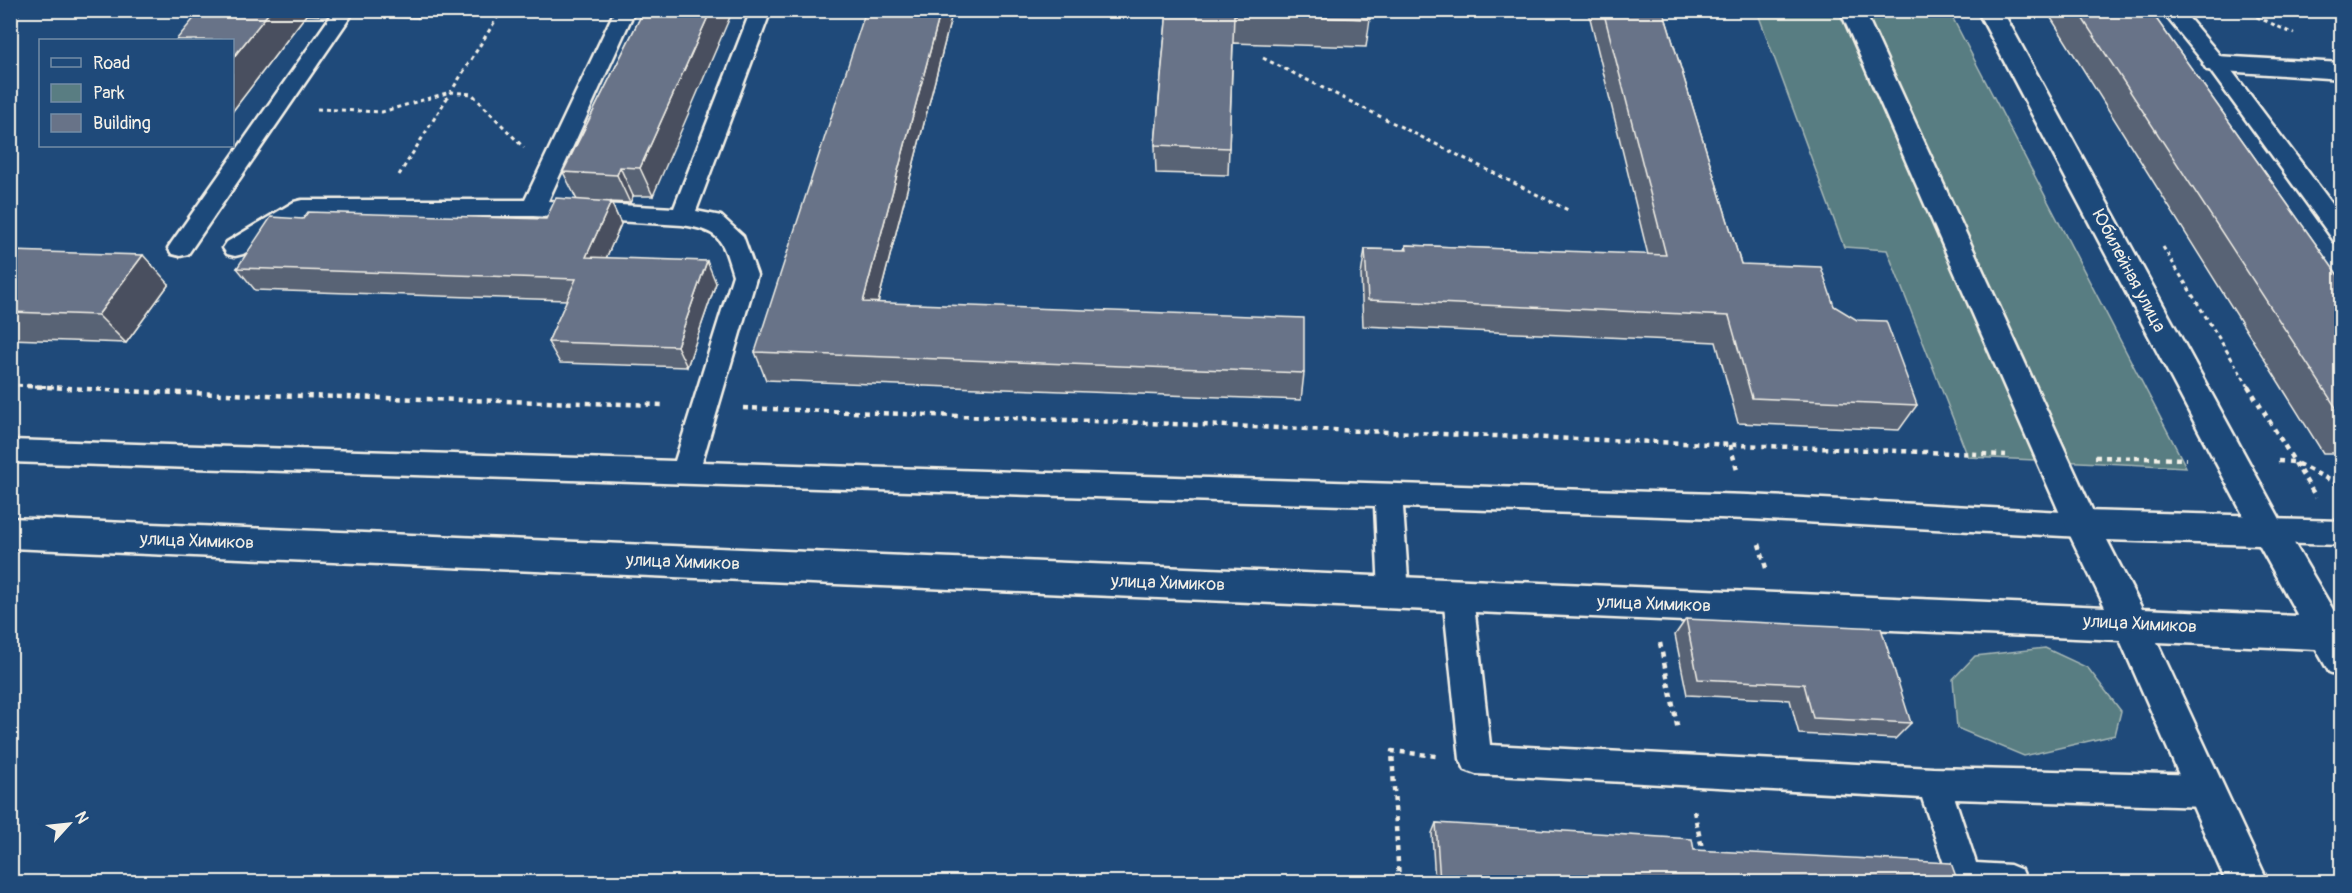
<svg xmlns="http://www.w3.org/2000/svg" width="2352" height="893" font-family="Pangolin,sans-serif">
<rect width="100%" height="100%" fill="#1f4a7a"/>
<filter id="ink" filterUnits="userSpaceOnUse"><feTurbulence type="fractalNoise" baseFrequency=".0167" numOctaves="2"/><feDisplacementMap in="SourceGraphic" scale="12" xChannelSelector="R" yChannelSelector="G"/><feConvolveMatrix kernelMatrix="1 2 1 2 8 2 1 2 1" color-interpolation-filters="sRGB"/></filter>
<g filter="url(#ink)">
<!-- green -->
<g fill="#597d82" stroke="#a6b7b5" stroke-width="1.5">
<polygon points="1757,11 1949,11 2186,467 1968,457 1887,250 1844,247"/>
<polygon points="2045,648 2088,668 2121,711 2115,735 2024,756 1957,728 1953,679 1975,656"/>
</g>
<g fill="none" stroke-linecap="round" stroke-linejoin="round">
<!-- service casing -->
<g stroke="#f4f1e8" stroke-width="5">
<g id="service">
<polygon points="335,10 355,10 188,254 180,256 172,254 168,248 172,242"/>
<path d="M615 10H635L548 201 674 208 751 10H771L696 211 721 216 743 236 757 275 702 462 1748 495 2082 513 2092 517 2096 525 2092 533 2082 537 1748 519 1403 507 1409 593 1404 602 1394 606 1384 602 1379 593 1375 506 10 462V440L675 461 733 275C722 239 721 231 682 225L533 216H306L243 254 235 256 227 254 223 248 227 242 294 202 302 200H525Z"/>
<polygon points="2161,10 2182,10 2223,59 2342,217 2342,243 2334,241 2209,69"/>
<polygon points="2269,519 2342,521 2342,545 2269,543 2259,539 2255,531 2259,523"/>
<polygon points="1458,583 1468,587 1473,596 1490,745 1933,768 2206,775 2217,780 2222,791 2217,802 2206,807 1955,799 1976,863 2010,865 2022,870 2027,882 1950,882 1922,798 1476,774 1465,770 1460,759 1443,596 1448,587"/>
</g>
</g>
<!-- pedestrian casing -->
<g stroke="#f4f1e8" stroke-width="5">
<polygon id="pedestrian" points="1840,10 1864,10 2099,525 2094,535 2082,539 2070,535 2065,525"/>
</g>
<!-- minor casing -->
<g stroke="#f4f1e8" stroke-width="5">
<polygon id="minor" points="2216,56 2342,63 2342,79 2207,70 2203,64 2207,58"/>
</g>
<!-- tertiary casing -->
<g stroke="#f4f1e8" stroke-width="5">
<polygon id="tertiary" points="1977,10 2002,10 2281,521 2286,531 2281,541 2269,546 2257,541"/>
</g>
<!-- secondary casing -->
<g stroke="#f4f1e8" stroke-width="5">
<path id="secondary" d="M2082 511 2269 516 2281 521 2342 625V677L2329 672 2316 649 2157 642 2268 882H2226L2120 640 10 548V518L2105 607 2065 525 2070 515ZM2107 540 2259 545 2298 616 2142 609Z"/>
</g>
<!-- path-far1 -->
<g stroke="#f4f1e8" stroke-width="3" stroke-dasharray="4 4" stroke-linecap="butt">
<polyline points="2242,10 2294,34"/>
<polyline points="1263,58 1568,210"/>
<polyline points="317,109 382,112 450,92 472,94 524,148"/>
<polyline points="399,175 502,10"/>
<polyline points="2163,247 2249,387"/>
<polyline points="10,385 56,387"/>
</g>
<!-- path -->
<g stroke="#f4f1e8" stroke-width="4.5" stroke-dasharray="5 5" stroke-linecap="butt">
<polyline points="27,386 145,392 666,405"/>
<polyline points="2248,386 2316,497"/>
<polyline points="743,408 2006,455"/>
<polyline points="1730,445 1737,470"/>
<polyline points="2095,457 2186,459"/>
<polyline points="2278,461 2294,462 2342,486"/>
<polyline points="1759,544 1766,568"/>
<polyline points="1660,643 1678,730"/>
<polyline points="1694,811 1703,853"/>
<polyline points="1399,882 1392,751 1436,756"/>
</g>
<!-- service -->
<use href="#service" fill="#1f4a7a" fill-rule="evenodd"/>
<!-- pedestrian -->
<use href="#pedestrian" fill="#1f4a7a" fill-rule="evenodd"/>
<!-- minor -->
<use href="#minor" fill="#1f4a7a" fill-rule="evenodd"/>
<!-- tertiary -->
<use href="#tertiary" fill="#1f4a7a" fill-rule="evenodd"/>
<!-- secondary -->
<use href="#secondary" fill="#1f4a7a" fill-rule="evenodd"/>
</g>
<!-- wall -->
<g fill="#596375" stroke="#f4f1e8" stroke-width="1.5">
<polygon points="201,10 333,10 328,16 306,15 232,112 232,40"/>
<polygon points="350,10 423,10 418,18 353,16"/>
<polygon points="644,10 653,196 633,196 630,203 611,202 621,224 606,258 716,283 687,367 560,363 548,342 567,300 255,290 237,268 303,219 546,219 577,200 563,172"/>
<polygon points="953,10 878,303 1304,373 1301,400 766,380 755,352"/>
<polygon points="1167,10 1370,19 1366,47 1233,43 1228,175 1156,173 1155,145"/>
<polygon points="1588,10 1663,10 1741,264 1834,306 1917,405 1899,430 1738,423 1716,342 1363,326 1361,275 1365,249 1405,250 1406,245 1648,255"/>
<polygon points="2046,10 2150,10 2342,281 2342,453 2323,453"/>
<polygon points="2327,10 2342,10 2342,28"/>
<polygon points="10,251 169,284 126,343 10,339"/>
<polygon points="1686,619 1911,723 1895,739 1799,734 1790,700 1687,695 1675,635"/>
<polygon points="1436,823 1694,850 1958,882 1435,882 1432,833"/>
</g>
<!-- shaded-wall -->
<g fill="#49505f" stroke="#f4f1e8" stroke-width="1.5">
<polygon points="10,10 23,10 10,23"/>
<polygon points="271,10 303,10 306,15 232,112 232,59"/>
<polygon points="325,10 333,10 328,16"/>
<polygon points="414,10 423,10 418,18"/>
<polygon points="711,10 733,10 653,196 640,168"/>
<polygon points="941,10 953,10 871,330 863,302"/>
<polygon points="620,167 633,196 630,203 617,175"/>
<polygon points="611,202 621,224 597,279 586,257"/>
<polygon points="143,255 169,284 126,343 98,315"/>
<polygon points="707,261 716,283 687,367 677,346"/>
</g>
<!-- building -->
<g fill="#687388" stroke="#f4f1e8" stroke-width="1.5">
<polygon points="201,10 271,10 232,59 232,40 176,40"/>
<polygon points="644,10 711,10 640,168 620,167 617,175 563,172"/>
<polygon points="866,10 941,10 863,302 1304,318 1304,373 755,352"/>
<polygon points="1167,10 1369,10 1370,19 1234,15 1229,148 1155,145"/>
<polygon points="1603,10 1663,10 1741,264 1821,267 1834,306 1857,320 1886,321 1917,405 1752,398 1729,316 1368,300 1365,249 1407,250 1406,245 1666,255"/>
<polygon points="2077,10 2150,10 2342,281 2342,417"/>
<polygon points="556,198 611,202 586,257 707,261 677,346 548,342 576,279 237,268 271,217 303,219 308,212 546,219"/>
<polygon points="10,251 143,255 98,315 10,312"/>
<polygon points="1686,619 1881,628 1911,723 1813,718 1804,684 1698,679"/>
<polygon points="1436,823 1692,839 1694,850 1951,863 1958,882 1440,882"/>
</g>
</g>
<g text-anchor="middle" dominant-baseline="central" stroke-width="5" stroke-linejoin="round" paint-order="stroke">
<!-- street labels -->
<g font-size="18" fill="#f4f1e8" stroke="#1f4a7a">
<text transform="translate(2129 271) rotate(62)">Юбилейная улица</text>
<text transform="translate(197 541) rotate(2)">улица Химиков</text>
<text transform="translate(683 562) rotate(2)">улица Химиков</text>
<text transform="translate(1168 583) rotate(2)">улица Химиков</text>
<text transform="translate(1654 604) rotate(2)">улица Химиков</text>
<text transform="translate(2140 624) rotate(3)">улица Химиков</text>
</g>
</g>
<!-- margin -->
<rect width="2352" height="893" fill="none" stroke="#1f4a7a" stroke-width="36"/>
<rect x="18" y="18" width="2316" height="857" fill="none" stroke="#f4f1e8" stroke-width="2" filter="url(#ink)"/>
<!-- legend -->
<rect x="39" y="39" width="195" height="108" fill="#1f4a7a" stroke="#748da6" stroke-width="1.5"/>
<rect x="51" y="58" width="30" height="9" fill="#1f4a7a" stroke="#748da6" stroke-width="1.5"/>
<text x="93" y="69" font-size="18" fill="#f4f1e8">Road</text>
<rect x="51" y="84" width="30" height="18" fill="#597d82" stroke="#748da6" stroke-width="1.5"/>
<text x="93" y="99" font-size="18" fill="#f4f1e8">Park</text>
<rect x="51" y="114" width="30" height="18" fill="#687388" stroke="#748da6" stroke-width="1.5"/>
<text x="93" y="129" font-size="18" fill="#f4f1e8">Building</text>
<!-- north arrow -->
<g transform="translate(69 824) rotate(63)" stroke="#1f4a7a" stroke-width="4.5" paint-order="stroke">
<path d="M0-4.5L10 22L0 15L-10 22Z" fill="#f4f1e8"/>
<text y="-9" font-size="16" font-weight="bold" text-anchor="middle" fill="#f4f1e8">N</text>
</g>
</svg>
